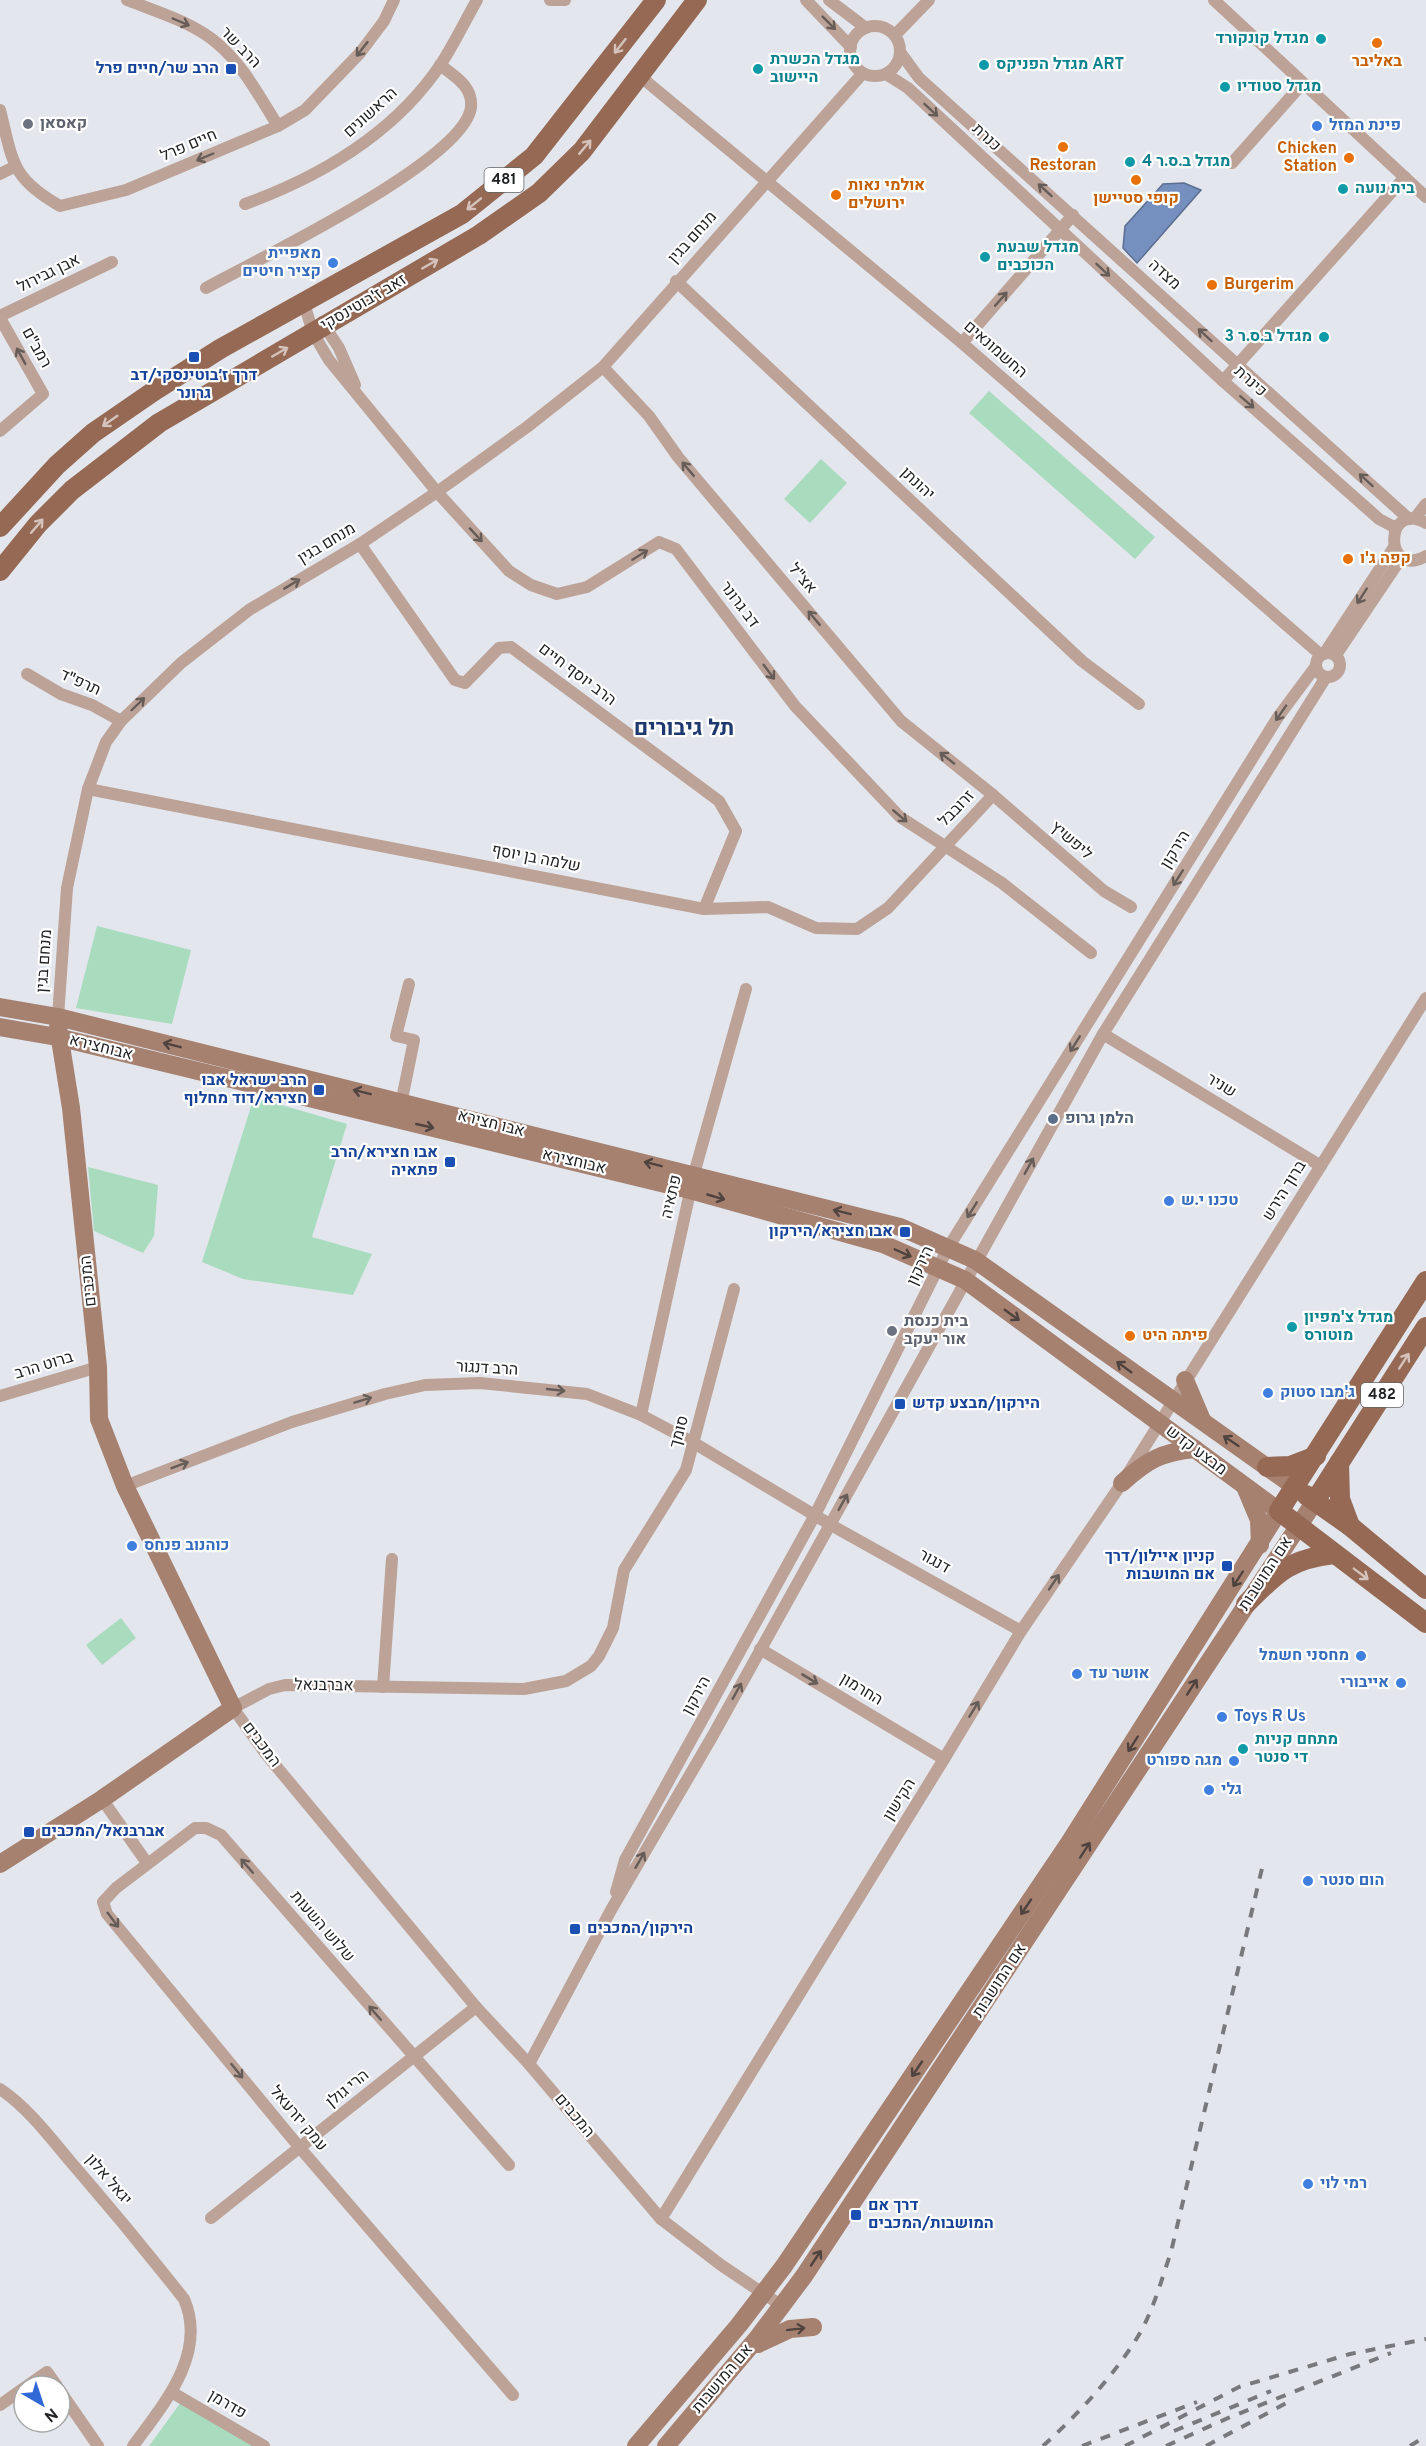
<svg xmlns="http://www.w3.org/2000/svg" width="1426" height="2446" font-family="Overpass,Heebo,sans-serif">
<rect width="100%" height="100%" fill="#e3e6ed"/>
<!-- green -->
<g fill="#a9dcbf">
<polygon points="989,391 1155,537 1135,559 969,413"/>
<polygon points="821,459 847,483 810,523 784,499"/>
<polygon points="97,926 191,950 172,1024 76,1008"/>
<polygon points="254,1097 347,1124 312,1237 372,1254 353,1295 243,1279 202,1262"/>
<polygon points="88,1167 158,1185 154,1236 143,1253 94,1231"/>
<polygon points="121,1618 136,1638 102,1665 86,1645"/>
<polygon points="181,2402 260,2446 149,2446"/>
</g>
<!-- water -->
<polygon fill="#758fbe" stroke="#5c6e90" stroke-width="1.5" points="1184,183 1201,190 1137,263 1123,248 1125,226 1163,184"/>
<g fill="none" stroke-linecap="round" stroke-linejoin="round">
<!-- street -->
<g stroke="#bca297" stroke-width="12">
<path d="M127 0C157 12 193 22 218 44 244 66 260 98 278 126"/>
<polyline points="550,0 565,0"/>
<polyline points="806,0 851,47"/>
<polyline points="829,0 866,28"/>
<polyline points="1214,0 1426,197"/>
<circle cx="875" cy="51" r="25"/>
<polyline points="895,35 929,0"/>
<polyline points="900,52 919,78 1409,519"/>
<polyline points="886,74 908,88 1223,381 1379,519 1396,528"/>
<polyline points="641,77 962,343 1321,655"/>
<path d="M0 110C13 162 11 178 60 206L126 190 278 126 305 110 360 53 384 21 394 0"/>
<polyline points="1232,163 1303,83"/>
<polyline points="0,174 14,167"/>
<path d="M245 204C322 176 394 134 441 64 454 44 465 21 477 0"/>
<polyline points="676,281 1082,661 1139,704"/>
<path d="M206 288C256 260 465 161 471 107 473 86 454 76 440 65"/>
<polyline points="304,303 313,333 329,360 437,492 509,571 531,585 557,594 587,587 659,542 676,549 795,706 900,817 1002,883 1091,953"/>
<polyline points="0,316 112,262"/>
<polyline points="0,318 43,394 0,431"/>
<polyline points="322,322 339,348 355,385"/>
<polyline points="962,343 1073,215"/>
<polyline points="603,367 649,416 678,457 901,721 993,795 1104,891 1131,907"/>
<polyline points="1223,381 1405,177"/>
<polyline points="1415,518 1426,504"/>
<path d="M1426 523C1384 499 1383 580 1426 556"/>
<polyline points="360,544 455,680 465,683 499,648 511,647 719,801 736,831 704,909"/>
<circle cx="1328" cy="665" r="12"/>
<polyline points="1324,654 1394,547"/>
<polyline points="1336,655 1402,557"/>
<polyline points="27,674 61,694 92,705 121,721"/>
<polyline points="88,789 704,909 768,907 816,928 857,929 888,908 993,795"/>
<polyline points="58,1017 67,888 88,789 106,742 121,721 181,663 249,610 360,544 437,492 527,427 603,367 863,73"/>
<polyline points="1103,1034 1321,1166"/>
<polyline points="400,1109 414,1040 396,1036 409,984"/>
<polyline points="734,1289 686,1470 624,1570 613,1628 599,1656 591,1666 566,1681 524,1689 285,1685 269,1689 233,1708 266,1754 476,2007 529,2064 661,2219 721,2265 782,2306"/>
<polyline points="0,1396 98,1367"/>
<polyline points="641,1415 694,1174 746,989"/>
<polyline points="125,1486 292,1422 385,1394 425,1385 480,1383 587,1394 641,1415 694,1443 831,1525 1021,1631"/>
<polyline points="760,1649 944,1759"/>
<polyline points="383,1687 392,1559"/>
<polyline points="102,1799 147,1863"/>
<polyline points="616,1892 625,1860 815,1515 948,1248 1278,717 1316,666"/>
<polyline points="529,2064 611,1910 712,1737 1103,1034 1326,677"/>
<path d="M0 2089C28 2108 49 2136 70 2161 109 2206 147 2252 184 2299 208 2354 163 2405 133 2446"/>
<polyline points="509,2165 221,1835 206,1828 195,1828 116,1888 103,1902 107,1914 300,2148 513,2395"/>
<polyline points="211,2218 476,2007"/>
<polyline points="661,2219 944,1759 1021,1631 1122,1483 1426,998"/>
<polyline points="27,2386 47,2372 57,2386"/>
<polyline points="60,2391 98,2446"/>
<polyline points="173,2393 264,2446"/>
<polyline points="0,2405 24,2388"/>
</g>
<!-- secondary -->
<g stroke="#a68170" stroke-width="18">
<polyline points="0,1007 58,1017 900,1227 975,1260 1295,1487"/>
<polyline points="0,1027 57,1037 690,1190 883,1244 965,1280 1279,1511 1069,1843 784,2266 739,2325 636,2446"/>
<polyline points="1185,1380 1202,1420"/>
<path d="M1122 1483C1147 1460 1162 1452 1195 1449"/>
<polyline points="1246,1489 1259,1520 1260,1545"/>
<polyline points="0,1864 102,1799 233,1708 125,1486 99,1419 98,1367 71,1108 58,1027"/>
<polyline points="758,2344 790,2329 813,2327"/>
<polyline points="666,2446 759,2336 804,2276 1315,1501"/>
</g>
<!-- primary -->
<g stroke="#956954" stroke-width="20">
<polyline points="0,527 57,465 93,433 154,391 220,349 462,214 534,156 656,0"/>
<polyline points="0,571 38,524 72,490 159,423 479,235 539,193 582,151 697,0"/>
<polyline points="1426,1281 1279,1511 1426,1623"/>
<polyline points="1339,1463 1340,1499 1350,1526"/>
<polyline points="1267,1467 1290,1466 1316,1456"/>
<polyline points="1306,1495 1350,1526 1426,1589"/>
<polyline points="1315,1501 1426,1327"/>
<path d="M1246 1604C1277 1573 1289 1559 1334 1554"/>
</g>
<!-- rail -->
<g stroke="#77797d" stroke-width="4" stroke-dasharray="10 10" stroke-linecap="butt">
<polyline points="1174,2431 1271,2391"/>
<path d="M1043 2446C1078 2414 1112 2378 1137 2338 1153 2312 1161 2281 1171 2252L1264 1860"/>
<polyline points="1082,2446 1197,2402"/>
<polyline points="1125,2446 1239,2387 1350,2354 1426,2339"/>
<polyline points="1166,2446 1228,2418 1391,2353"/>
<polyline points="1206,2446 1294,2399"/>
<polyline points="1410,2446 1426,2436"/>
</g>
</g>
<!-- one-way arrows -->
<defs><path id="oneway-shaft" d="M-6 0H5M1.5-3L5.5 0L1.5 3" fill="none" stroke-width="1.6" stroke-linecap="round" stroke-linejoin="round" transform="scale(1.5)"/></defs>
<g stroke="#665c58">
<use href="#oneway-shaft" transform="translate(181 22) rotate(23)"/>
<use href="#oneway-shaft" transform="translate(829 23) rotate(45)"/>
<use href="#oneway-shaft" transform="translate(362 49) rotate(128)"/>
<use href="#oneway-shaft" transform="translate(931 110) rotate(43)"/>
<use href="#oneway-shaft" transform="translate(205 157) rotate(157)"/>
<use href="#oneway-shaft" transform="translate(1045 190) rotate(-138)"/>
<use href="#oneway-shaft" transform="translate(1103 270) rotate(43)"/>
<use href="#oneway-shaft" transform="translate(1001 299) rotate(-49)"/>
<use href="#oneway-shaft" transform="translate(1205 335) rotate(-138)"/>
<use href="#oneway-shaft" transform="translate(21 356) rotate(-119)"/>
<use href="#oneway-shaft" transform="translate(1247 402) rotate(41)"/>
<use href="#oneway-shaft" transform="translate(688 469) rotate(-130)"/>
<use href="#oneway-shaft" transform="translate(1366 480) rotate(-138)"/>
<use href="#oneway-shaft" transform="translate(476 535) rotate(47)"/>
<use href="#oneway-shaft" transform="translate(640 555) rotate(-32)"/>
<use href="#oneway-shaft" transform="translate(292 584) rotate(-31)"/>
<use href="#oneway-shaft" transform="translate(1362 596) rotate(123)"/>
<use href="#oneway-shaft" transform="translate(814 618) rotate(-130)"/>
<use href="#oneway-shaft" transform="translate(769 672) rotate(53)"/>
<use href="#oneway-shaft" transform="translate(138 704) rotate(-44)"/>
<use href="#oneway-shaft" transform="translate(1281 713) rotate(125)"/>
<use href="#oneway-shaft" transform="translate(947 758) rotate(-142)"/>
<use href="#oneway-shaft" transform="translate(900 816) rotate(40)"/>
<use href="#oneway-shaft" transform="translate(1178 878) rotate(122)"/>
<use href="#oneway-shaft" transform="translate(1075 1044) rotate(122)"/>
<use href="#oneway-shaft" transform="translate(1029 1166) rotate(-61)"/>
<use href="#oneway-shaft" transform="translate(972 1210) rotate(122)"/>
<use href="#oneway-shaft" transform="translate(556 1390) rotate(6)"/>
<use href="#oneway-shaft" transform="translate(363 1400) rotate(-17)"/>
<use href="#oneway-shaft" transform="translate(180 1465) rotate(-21)"/>
<use href="#oneway-shaft" transform="translate(843 1502) rotate(-61)"/>
<use href="#oneway-shaft" transform="translate(1054 1582) rotate(-56)"/>
<use href="#oneway-shaft" transform="translate(810 1679) rotate(31)"/>
<use href="#oneway-shaft" transform="translate(737 1691) rotate(-61)"/>
<use href="#oneway-shaft" transform="translate(974 1709) rotate(-59)"/>
<use href="#oneway-shaft" transform="translate(640 1860) rotate(-60)"/>
<use href="#oneway-shaft" transform="translate(247 1866) rotate(-131)"/>
<use href="#oneway-shaft" transform="translate(113 1920) rotate(53)"/>
<use href="#oneway-shaft" transform="translate(375 2013) rotate(-131)"/>
<use href="#oneway-shaft" transform="translate(237 2071) rotate(51)"/>
</g>
<g stroke="#d5c3bb">
<use href="#oneway-shaft" transform="translate(620 46) rotate(128)"/>
<use href="#oneway-shaft" transform="translate(585 147) rotate(-50)"/>
<use href="#oneway-shaft" transform="translate(474 204) rotate(141)"/>
<use href="#oneway-shaft" transform="translate(430 264) rotate(-30)"/>
<use href="#oneway-shaft" transform="translate(280 352) rotate(-30)"/>
<use href="#oneway-shaft" transform="translate(110 421) rotate(145)"/>
<use href="#oneway-shaft" transform="translate(37 526) rotate(-49)"/>
<use href="#oneway-shaft" transform="translate(1404 1361) rotate(-57)"/>
<use href="#oneway-shaft" transform="translate(1361 1574) rotate(37)"/>
</g>
<g stroke="#4f433f">
<use href="#oneway-shaft" transform="translate(172 1045) rotate(-166)"/>
<use href="#oneway-shaft" transform="translate(362 1092) rotate(-166)"/>
<use href="#oneway-shaft" transform="translate(425 1126) rotate(13)"/>
<use href="#oneway-shaft" transform="translate(653 1164) rotate(-166)"/>
<use href="#oneway-shaft" transform="translate(716 1197) rotate(16)"/>
<use href="#oneway-shaft" transform="translate(842 1212) rotate(-166)"/>
<use href="#oneway-shaft" transform="translate(903 1253) rotate(24)"/>
<use href="#oneway-shaft" transform="translate(1012 1315) rotate(36)"/>
<use href="#oneway-shaft" transform="translate(1124 1367) rotate(-144)"/>
<use href="#oneway-shaft" transform="translate(1231 1441) rotate(-146)"/>
<use href="#oneway-shaft" transform="translate(1238 1579) rotate(123)"/>
<use href="#oneway-shaft" transform="translate(1192 1687) rotate(-57)"/>
<use href="#oneway-shaft" transform="translate(1133 1744) rotate(123)"/>
<use href="#oneway-shaft" transform="translate(1085 1850) rotate(-57)"/>
<use href="#oneway-shaft" transform="translate(1026 1907) rotate(124)"/>
<use href="#oneway-shaft" transform="translate(917 2069) rotate(124)"/>
<use href="#oneway-shaft" transform="translate(816 2258) rotate(-56)"/>
<use href="#oneway-shaft" transform="translate(796 2329) rotate(-7)"/>
</g>
<!-- markers -->
<g fill="#0f9aa8" stroke="#fff" stroke-width="2">
<circle cx="1321" cy="39" r="6"/>
<circle cx="984" cy="65" r="6"/>
<circle cx="758" cy="69" r="6"/>
<circle cx="1225" cy="87" r="6"/>
<circle cx="1130" cy="162" r="6"/>
<circle cx="1343" cy="189" r="6"/>
<circle cx="985" cy="257" r="6"/>
<circle cx="1324" cy="337" r="6"/>
<circle cx="1292" cy="1327" r="6"/>
<circle cx="1243" cy="1749" r="6"/>
</g>
<g fill="#e8710a" stroke="#fff" stroke-width="2">
<circle cx="1377" cy="43" r="6"/>
<circle cx="1063" cy="147" r="6"/>
<circle cx="1349" cy="158" r="6"/>
<circle cx="1136" cy="180" r="6"/>
<circle cx="836" cy="195" r="6"/>
<circle cx="1212" cy="285" r="6"/>
<circle cx="1348" cy="559" r="6"/>
<circle cx="1130" cy="1336" r="6"/>
</g>
<g fill="#1a4fb4" stroke="#fff" stroke-width="2">
<rect x="225" y="63" width="12" height="12" rx="3"/>
<rect x="188" y="351" width="12" height="12" rx="3"/>
<rect x="313" y="1084" width="12" height="12" rx="3"/>
<rect x="444" y="1156" width="12" height="12" rx="3"/>
<rect x="899" y="1226" width="12" height="12" rx="3"/>
<rect x="894" y="1398" width="12" height="12" rx="3"/>
<rect x="1221" y="1560" width="12" height="12" rx="3"/>
<rect x="23" y="1826" width="12" height="12" rx="3"/>
<rect x="569" y="1923" width="12" height="12" rx="3"/>
<rect x="850" y="2209" width="12" height="12" rx="3"/>
</g>
<g fill="#6b7280" stroke="#fff" stroke-width="2">
<circle cx="28" cy="124" r="6"/>
<circle cx="892" cy="1331" r="6"/>
</g>
<g fill="#3f7fe0" stroke="#fff" stroke-width="2">
<circle cx="1317" cy="126" r="6"/>
<circle cx="333" cy="263" r="6"/>
<circle cx="1169" cy="1201" r="6"/>
<circle cx="1268" cy="1393" r="6"/>
<circle cx="132" cy="1546" r="6"/>
<circle cx="1361" cy="1656" r="6"/>
<circle cx="1077" cy="1674" r="6"/>
<circle cx="1401" cy="1683" r="6"/>
<circle cx="1222" cy="1717" r="6"/>
<circle cx="1234" cy="1761" r="6"/>
<circle cx="1209" cy="1790" r="6"/>
<circle cx="1308" cy="1881" r="6"/>
<circle cx="1308" cy="2184" r="6"/>
</g>
<circle fill="#5c6f8a" stroke="#fff" stroke-width="2" cx="1053" cy="1119" r="6"/>
<g text-anchor="middle" dominant-baseline="central" stroke-width="4.5" stroke-linejoin="round" paint-order="stroke">
<!-- shield labels -->
<g fill="#fff" stroke="#636466" stroke-width="1.5">
<rect x="484.5" y="168" width="39" height="24" rx="4.5"/>
<rect x="1361" y="1383" width="42" height="24" rx="4.5"/>
</g>
<g font-size="15" font-weight="bold" fill="#202224">
<text x="504" y="180">481</text>
<text x="1382" y="1395">482</text>
</g>
<!-- culture labels -->
<g font-size="16" font-weight="bold" fill="#0d838f" stroke="#fff" text-anchor="start">
<text x="1309" y="39" text-anchor="end">מגדל קונקורד</text>
<text x="770" y="60">מגדל הכשרת<tspan x="770" dy="18">היישוב</tspan></text>
<text x="996" y="65">מגדל הפניקס ART</text>
<text x="1237" y="87">מגדל סטודיו</text>
<text x="1142" y="162">מגדל ב.ס.ר 4</text>
<text x="1355" y="189">בית נועה</text>
<text x="997" y="248">מגדל שבעת<tspan x="997" dy="18">הכוכבים</tspan></text>
<text x="1312" y="337" text-anchor="end">מגדל ב.ס.ר 3</text>
<text x="1304" y="1318">מגדל צ'מפיון<tspan x="1304" dy="18">מוטורס</tspan></text>
<text x="1255" y="1740">מתחם קניות<tspan x="1255" dy="18">די סנטר</tspan></text>
</g>
<!-- street labels -->
<g font-size="16" fill="#202224" stroke="#fff">
<text transform="translate(240 48) rotate(46)">הרב שר</text>
<text transform="translate(371 113) rotate(-42)">הראשונים</text>
<text transform="translate(986 138) rotate(43)">כנרת</text>
<text transform="translate(189 146) rotate(-23)">חיים פרל</text>
<text transform="translate(693 238) rotate(-48)">מנחם בגין</text>
<text transform="translate(49 274) rotate(-26)">אבן גבירול</text>
<text transform="translate(1164 275) rotate(42)">מצדה</text>
<text transform="translate(364 303) rotate(-30)">זאב ז'בוטינסקי</text>
<text transform="translate(36 348) rotate(61)">רמב"ם</text>
<text transform="translate(995 350) rotate(41)">החשמונאים</text>
<text transform="translate(1250 382) rotate(42)">כינרת</text>
<text transform="translate(917 484) rotate(43)">יהונתן</text>
<text transform="translate(327 544) rotate(-31)">מנחם בגין</text>
<text transform="translate(802 579) rotate(50)">אצ"ל</text>
<text transform="translate(739 605) rotate(53)">דב גרונר</text>
<text transform="translate(577 675) rotate(37)">הרב יוסף חיים</text>
<text transform="translate(80 683) rotate(24)">תרפ"ד</text>
<text transform="translate(957 809) rotate(-46)">זרובבל</text>
<text transform="translate(1071 841) rotate(41)">ליפשיץ</text>
<text transform="translate(1176 850) rotate(-58)">הירקון</text>
<text transform="translate(536 859) rotate(11)">שלמה בן יוסף</text>
<text transform="translate(45 961) rotate(-86)">מנחם בגין</text>
<text transform="translate(101 1048) rotate(14)">אבוחצירא</text>
<text transform="translate(1221 1086) rotate(31)">שניר</text>
<text transform="translate(491 1124) rotate(14)">אבו חצירא</text>
<text transform="translate(574 1162) rotate(13)">אבוחצירא</text>
<text transform="translate(1285 1191) rotate(-58)">ברוך הירש</text>
<text transform="translate(672 1197) rotate(-77)">פתאיה</text>
<text transform="translate(921 1266) rotate(-65)">הירקון</text>
<text transform="translate(89 1281) rotate(-96)">המכבים</text>
<text transform="translate(44 1366) rotate(-17)">ברוט הרב</text>
<text transform="translate(487 1369) rotate(3)">הרב דנגור</text>
<text transform="translate(680 1432) rotate(-75)">סומך</text>
<text transform="translate(1196 1451) rotate(37)">מבצע קדש</text>
<text transform="translate(934 1562) rotate(29)">דנגור</text>
<text transform="translate(1266 1574) rotate(-57)">אם המושבות</text>
<text transform="translate(324 1686) rotate(1)">אברבנאל</text>
<text transform="translate(861 1690) rotate(31)">החרמון</text>
<text transform="translate(697 1696) rotate(-61)">הירקון</text>
<text transform="translate(261 1745) rotate(53)">המכבים</text>
<text transform="translate(900 1800) rotate(-58)">הקישון</text>
<text transform="translate(322 1927) rotate(49)">שלוש השעות</text>
<text transform="translate(1000 1981) rotate(-57)">אם המושבות</text>
<text transform="translate(348 2089) rotate(-39)">הרי גולן</text>
<text transform="translate(574 2116) rotate(50)">המכבים</text>
<text transform="translate(298 2119) rotate(50)">עמק יזרעאל</text>
<text transform="translate(108 2180) rotate(49)">יגאל אלון</text>
<text transform="translate(723 2379) rotate(-50)">אם המושבות</text>
<text transform="translate(227 2405) rotate(30)">פדרמן</text>
</g>
<!-- food labels -->
<g font-size="16" font-weight="bold" fill="#c56008" stroke="#fff" text-anchor="start">
<text x="1377" y="62" text-anchor="middle">באליבר</text>
<text x="1337" y="149" text-anchor="end">Chicken<tspan x="1337" dy="18">Station</tspan></text>
<text x="1063" y="166" text-anchor="middle">Restoran</text>
<text x="848" y="186">אולמי נאות<tspan x="848" dy="18">ירושלים</tspan></text>
<text x="1136" y="199" text-anchor="middle">קופי סטיישן</text>
<text x="1224" y="285">Burgerim</text>
<text x="1360" y="559">קפה ג'ו</text>
<text x="1142" y="1336">פיתה היט</text>
</g>
<!-- transit labels -->
<g font-size="16" font-weight="bold" fill="#164399" stroke="#fff" text-anchor="end">
<text x="219" y="69">הרב שר/חיים פרל</text>
<text x="194" y="376" text-anchor="middle">דרך ז׳בוטינסקי/דב<tspan x="194" dy="18">גרונר</tspan></text>
<text x="307" y="1081">הרב ישראל אבו<tspan x="307" dy="18">חצירא/דוד מחלוף</tspan></text>
<text x="438" y="1153">אבו חצירא/הרב<tspan x="438" dy="18">פתאיה</tspan></text>
<text x="893" y="1232">אבו חצירא/הירקון</text>
<text x="912" y="1404" text-anchor="start">הירקון/מבצע קדש</text>
<text x="1215" y="1557">קניון איילון/דרך<tspan x="1215" dy="18">אם המושבות</tspan></text>
<text x="41" y="1832" text-anchor="start">אברבנאל/המכבים</text>
<text x="587" y="1929" text-anchor="start">הירקון/המכבים</text>
<text x="868" y="2206" text-anchor="start">דרך אם<tspan x="868" dy="18">המושבות/המכבים</tspan></text>
</g>
<!-- worship labels -->
<g font-size="16" font-weight="bold" fill="#5b616d" stroke="#fff" text-anchor="start">
<text x="40" y="124">קאסאן</text>
<text x="904" y="1322">בית כנסת<tspan x="904" dy="18">אור יעקב</tspan></text>
</g>
<!-- shop labels -->
<g font-size="16" font-weight="bold" fill="#366cbe" stroke="#fff" text-anchor="start">
<text x="1329" y="126">פינת המזל</text>
<text x="321" y="254" text-anchor="end">מאפיית<tspan x="321" dy="18">קציר חיטים</tspan></text>
<text x="1181" y="1201">טכנו י.ש</text>
<text x="1280" y="1393">ג'מבו סטוק</text>
<text x="144" y="1546">כוהנוב פנחס</text>
<text x="1349" y="1656" text-anchor="end">מחסני חשמל</text>
<text x="1089" y="1674">אושר עד</text>
<text x="1389" y="1683" text-anchor="end">אייבורי</text>
<text x="1234" y="1717">Toys R Us</text>
<text x="1222" y="1761" text-anchor="end">מגה ספורט</text>
<text x="1221" y="1790">גלי</text>
<text x="1320" y="1881">הום סנטר</text>
<text x="1320" y="2184">רמי לוי</text>
</g>
<!-- service labels -->
<g font-size="16" font-weight="bold" fill="#4e5e75" stroke="#fff" text-anchor="start">
<text x="1065" y="1119">הלמן גרופ</text>
</g>
<!-- district labels -->
<g font-size="22" font-weight="bold" fill="#1d396f" stroke="#fff">
<text x="684" y="729">תל גיבורים</text>
</g>
</g>
<!-- north arrow -->
<g transform="translate(42 2404) rotate(141)"><circle r="28" fill="#ffffff" stroke="#a6a7a7" stroke-width="1.5"/>
<path d="M0-4.5L10 22L0 15L-10 22Z" fill="#3069d7"/>
<text y="-9" font-size="16" font-weight="bold" text-anchor="middle" fill="#202224">N</text>
</g>
</svg>
